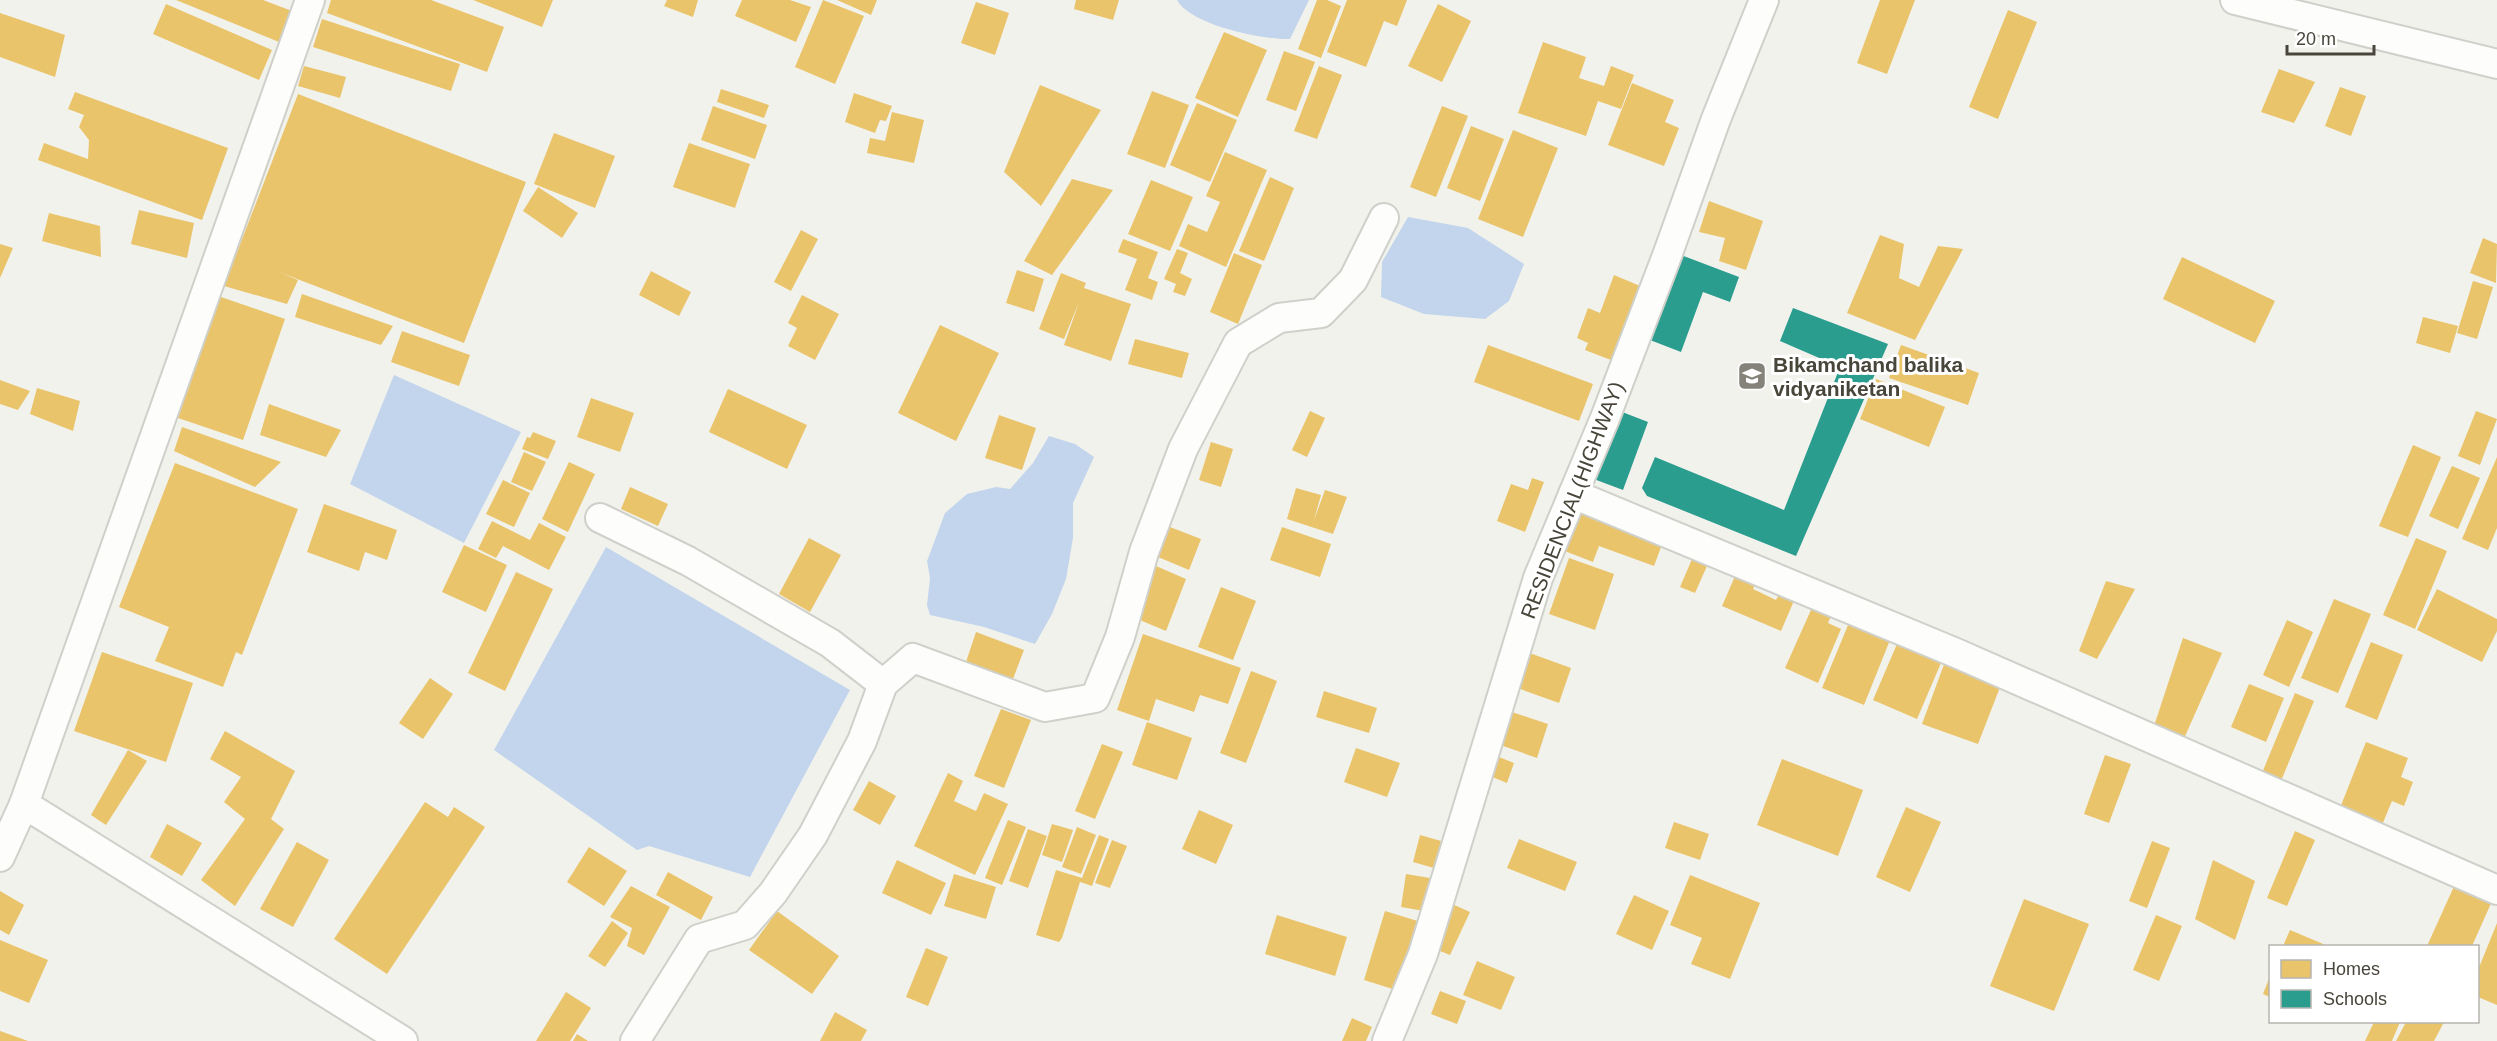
<svg xmlns="http://www.w3.org/2000/svg" width="2497" height="1041" font-family="Helvetica,sans-serif">
<rect width="100%" height="100%" fill="#f2f2ed"/>
<!-- water -->
<g fill="#c2d5ec">
<path d="M1177 0H1309L1290 39C1263 40 1190 25 1177 0Z"/>
<polygon points="1408,217 1468,228 1524,264 1509,301 1485,319 1424,314 1381,297 1382,262"/>
<polygon points="394,375 521,432 464,543 350,484"/>
<polygon points="1049,436 1075,444 1094,457 1073,503 1073,538 1066,579 1052,614 1035,644 984,627 930,615 927,605 930,578 927,561 945,513 967,494 996,487 1010,489 1033,463"/>
<polygon points="606,547 850,690 750,877 649,846 637,850 494,750"/>
</g>
<!-- homes -->
<g fill="#e9c46a">
<polygon points="176,0 263,0 292,11 279,42"/>
<polygon points="331,0 431,0 504,27 487,72 327,13"/>
<polygon points="473,0 553,0 542,27"/>
<polygon points="667,0 698,0 693,17 664,6"/>
<polygon points="742,0 790,0 811,7 796,42 735,16"/>
<polygon points="823,0 864,16 835,84 795,67"/>
<polygon points="837,0 877,0 871,15"/>
<polygon points="1076,0 1119,0 1113,20 1074,9"/>
<polygon points="1317,0 1327,0 1341,6 1321,58 1298,49"/>
<polygon points="1347,0 1407,0 1397,26 1384,21 1366,67 1327,52"/>
<polygon points="1880,0 1915,0 1887,74 1857,63"/>
<polygon points="976,2 1009,13 995,55 961,43"/>
<polygon points="166,4 272,50 259,80 153,34"/>
<polygon points="1438,4 1471,21 1442,82 1408,66"/>
<polygon points="2008,10 2037,22 1998,119 1969,107"/>
<polygon points="0,13 65,35 55,77 0,57"/>
<polygon points="322,19 460,64 451,91 313,47"/>
<polygon points="1224,32 1267,50 1238,117 1195,98"/>
<polygon points="1543,42 1586,57 1579,78 1604,86 1611,66 1634,75 1621,109 1598,101 1586,136 1518,113"/>
<polygon points="1284,51 1315,62 1296,111 1266,100"/>
<polygon points="304,66 346,77 340,98 298,86"/>
<polygon points="1319,66 1342,75 1317,139 1294,131"/>
<polygon points="2279,69 2315,82 2294,123 2261,112"/>
<polygon points="1632,83 1674,100 1665,122 1679,128 1664,166 1608,145"/>
<polygon points="1040,85 1101,110 1041,206 1004,172"/>
<polygon points="2340,87 2366,96 2351,136 2325,126"/>
<polygon points="721,89 769,105 764,118 717,102"/>
<polygon points="1152,91 1189,105 1165,168 1127,154"/>
<polygon points="75,92 228,148 202,220 38,160 44,143 88,159 89,140 79,127 84,115 68,109"/>
<polygon points="854,93 892,106 886,121 880,120 875,133 845,122"/>
<polygon points="298,94 526,182 464,343 279,272 298,280 287,304 224,286"/>
<polygon points="1197,103 1237,120 1210,182 1170,165"/>
<polygon points="713,106 767,125 755,159 701,140"/>
<polygon points="1442,106 1468,116 1436,197 1410,187"/>
<polygon points="892,112 924,120 914,163 867,153 870,138 885,141"/>
<polygon points="1471,126 1504,139 1480,201 1447,188"/>
<polygon points="1513,130 1558,148 1523,237 1478,219"/>
<polygon points="554,133 615,156 595,208 534,184"/>
<polygon points="689,143 750,164 735,208 673,187"/>
<polygon points="1225,152 1267,170 1226,267 1179,246 1188,224 1207,232 1220,202 1206,196"/>
<polygon points="1270,177 1294,188 1264,261 1239,251"/>
<polygon points="1072,179 1113,190 1052,275 1024,261"/>
<polygon points="1151,180 1193,197 1170,251 1128,234"/>
<polygon points="538,187 578,213 562,238 523,211"/>
<polygon points="1709,201 1763,221 1746,270 1719,261 1725,238 1699,232"/>
<polygon points="139,210 194,223 187,258 131,244"/>
<polygon points="49,213 100,226 101,257 42,241"/>
<polygon points="801,230 818,239 791,291 774,282"/>
<polygon points="1880,235 1904,244 1899,278 1919,287 1938,246 1963,249 1915,340 1847,313"/>
<polygon points="2483,238 2497,244 2496,283 2470,273"/>
<polygon points="1123,239 1158,252 1148,278 1158,282 1152,300 1125,290 1137,259 1118,252"/>
<polygon points="0,244 13,248 0,278"/>
<polygon points="1177,249 1188,253 1180,273 1192,279 1185,296 1173,292 1176,284 1164,279"/>
<polygon points="1234,253 1262,265 1238,324 1210,312"/>
<polygon points="2182,257 2275,301 2255,343 2163,299"/>
<polygon points="1017,270 1044,279 1034,312 1006,303"/>
<polygon points="651,271 691,292 679,316 639,295"/>
<polygon points="1061,273 1086,283 1084,288 1131,304 1111,361 1064,345 1079,302 1064,339 1039,329"/>
<polygon points="1614,275 1645,288 1616,362 1585,350 1588,343 1577,338 1588,308 1600,313"/>
<polygon points="2473,281 2493,287 2477,339 2457,333"/>
<polygon points="302,294 393,326 381,345 295,317"/>
<polygon points="802,295 839,314 815,360 788,346 797,328 788,323"/>
<polygon points="218,296 285,319 243,440 178,418"/>
<polygon points="2423,317 2458,326 2450,353 2416,343"/>
<polygon points="940,325 999,353 956,441 898,413"/>
<polygon points="402,331 470,355 459,386 391,362"/>
<polygon points="1135,339 1189,353 1182,378 1128,364"/>
<polygon points="1488,345 1593,384 1579,421 1474,382"/>
<polygon points="1901,345 1979,373 1968,405 1889,378"/>
<polygon points="1876,379 1945,407 1929,447 1860,419"/>
<polygon points="0,380 30,391 18,410 0,404"/>
<polygon points="37,388 80,401 73,431 30,414"/>
<polygon points="728,389 807,425 787,469 709,432"/>
<polygon points="591,398 634,413 620,452 577,437"/>
<polygon points="269,404 341,430 326,457 260,435"/>
<polygon points="1310,411 1325,418 1307,457 1292,450"/>
<polygon points="2476,411 2497,419 2480,465 2458,456"/>
<polygon points="999,415 1036,428 1022,470 985,458"/>
<polygon points="182,427 281,462 255,487 174,451"/>
<polygon points="533,432 556,441 548,459 522,449 527,437 530,438"/>
<polygon points="1211,442 1233,449 1221,487 1199,480"/>
<polygon points="2413,445 2441,457 2408,537 2379,526"/>
<polygon points="524,452 546,462 532,491 511,482"/>
<polygon points="2497,457 2497,528 2488,550 2462,539"/>
<polygon points="569,462 595,474 568,532 542,519"/>
<polygon points="175,463 298,509 242,655 236,652 223,687 155,661 169,627 119,607"/>
<polygon points="2452,466 2480,478 2458,529 2429,516"/>
<polygon points="1532,478 1544,482 1525,532 1497,521 1511,484 1528,490"/>
<polygon points="503,480 530,493 514,527 486,514"/>
<polygon points="630,487 668,504 658,526 621,509"/>
<polygon points="1296,488 1321,495 1314,520 1325,490 1347,497 1333,534 1287,519"/>
<polygon points="324,504 397,530 387,560 365,552 359,571 307,552"/>
<polygon points="1578,507 1664,539 1654,566 1599,546 1593,562 1562,550"/>
<polygon points="492,521 530,540 539,523 566,537 549,570 503,546 496,558 478,549"/>
<polygon points="1170,527 1201,539 1189,570 1158,557"/>
<polygon points="1282,527 1331,544 1320,577 1270,560"/>
<polygon points="809,538 841,555 810,612 779,594"/>
<polygon points="2416,538 2447,551 2415,629 2383,615"/>
<polygon points="464,545 507,565 486,612 442,592"/>
<polygon points="1569,558 1614,574 1595,630 1549,614"/>
<polygon points="1692,559 1707,566 1695,593 1680,587"/>
<polygon points="1156,566 1186,579 1166,631 1135,618"/>
<polygon points="1739,567 1759,576 1753,589 1776,600 1781,590 1796,596 1781,631 1722,606"/>
<polygon points="516,572 553,589 505,691 468,673"/>
<polygon points="2106,581 2135,589 2097,659 2079,651"/>
<polygon points="1221,587 1256,601 1233,660 1198,647"/>
<polygon points="2437,589 2497,619 2497,631 2482,662 2417,630"/>
<polygon points="2334,599 2371,614 2338,693 2301,678"/>
<polygon points="1815,601 1834,609 1828,623 1841,629 1818,683 1785,668"/>
<polygon points="1853,613 1894,630 1864,705 1822,688"/>
<polygon points="2287,620 2313,632 2289,687 2263,675"/>
<polygon points="976,632 1024,650 1013,679 966,662"/>
<polygon points="1143,634 1241,668 1228,704 1200,695 1194,712 1156,699 1149,721 1117,710"/>
<polygon points="1900,637 1944,656 1917,719 1873,700"/>
<polygon points="2183,638 2222,653 2182,743 2154,726"/>
<polygon points="2371,642 2403,655 2377,720 2345,707"/>
<polygon points="1521,650 1571,668 1559,703 1509,685"/>
<polygon points="102,652 193,683 166,762 74,731"/>
<polygon points="1946,659 2002,682 1978,744 1922,724"/>
<polygon points="1251,671 1277,681 1246,763 1220,753"/>
<polygon points="430,678 453,694 423,739 399,723"/>
<polygon points="2249,684 2284,698 2266,742 2231,727"/>
<polygon points="1324,691 1377,708 1369,733 1316,717"/>
<polygon points="2295,693 2314,701 2281,781 2262,773"/>
<polygon points="1001,709 1031,720 1004,788 974,776"/>
<polygon points="1503,709 1548,724 1537,758 1492,742"/>
<polygon points="1147,722 1192,738 1177,780 1132,765"/>
<polygon points="225,731 295,771 271,819 284,829 235,906 201,880 245,819 224,802 241,777 210,759"/>
<polygon points="2366,742 2408,758 2401,777 2413,782 2404,806 2392,801 2382,825 2340,808"/>
<polygon points="1102,744 1123,752 1095,819 1075,811"/>
<polygon points="1356,748 1400,763 1387,797 1344,782"/>
<polygon points="128,750 147,761 106,825 91,815"/>
<polygon points="1489,753 1514,763 1507,783 1482,773"/>
<polygon points="2105,755 2131,764 2109,823 2084,814"/>
<polygon points="1782,759 1863,790 1838,856 1757,825"/>
<polygon points="948,773 963,781 954,801 976,811 984,793 1008,804 975,875 914,846"/>
<polygon points="869,781 896,796 880,825 853,810"/>
<polygon points="425,802 448,817 454,807 485,827 387,974 334,939"/>
<polygon points="1906,807 1941,822 1910,892 1876,877"/>
<polygon points="1199,810 1233,825 1216,864 1182,849"/>
<polygon points="1008,820 1026,827 1002,885 985,878"/>
<polygon points="1674,822 1709,834 1700,860 1665,848"/>
<polygon points="167,824 202,843 182,876 150,857"/>
<polygon points="1052,824 1073,830 1062,862 1042,855"/>
<polygon points="1077,827 1096,835 1081,874 1062,867"/>
<polygon points="1028,829 1047,836 1028,888 1009,881"/>
<polygon points="2295,831 2315,840 2287,906 2267,898"/>
<polygon points="1099,835 1109,839 1092,886 1080,882 1062,938 1059,942 1036,935 1056,870 1082,878"/>
<polygon points="1420,835 1441,841 1434,868 1413,862"/>
<polygon points="1519,839 1577,862 1565,891 1507,868"/>
<polygon points="1112,840 1127,846 1110,888 1095,883"/>
<polygon points="2152,841 2170,848 2147,908 2129,901"/>
<polygon points="297,842 329,860 293,927 260,909"/>
<polygon points="589,847 627,871 604,906 567,882"/>
<polygon points="897,860 946,883 931,915 882,893"/>
<polygon points="2213,860 2255,881 2235,940 2195,919"/>
<polygon points="668,872 713,897 701,920 656,895"/>
<polygon points="954,874 996,887 986,919 944,906"/>
<polygon points="1406,874 1430,878 1424,911 1401,907"/>
<polygon points="1690,875 1760,903 1730,979 1691,964 1702,938 1670,925"/>
<polygon points="2456,882 2493,899 2472,946 2427,946"/>
<polygon points="631,886 670,907 644,955 627,946 632,928 610,917"/>
<polygon points="0,891 24,905 9,935 0,930"/>
<polygon points="1634,895 1669,911 1652,950 1616,934"/>
<polygon points="2024,899 2089,924 2054,1011 1990,986"/>
<polygon points="1450,903 1470,912 1450,955 1430,947"/>
<polygon points="777,911 839,956 812,994 749,950"/>
<polygon points="1385,911 1421,922 1399,991 1364,980"/>
<polygon points="1277,915 1347,937 1335,976 1265,954"/>
<polygon points="2156,915 2182,926 2159,981 2133,970"/>
<polygon points="612,921 628,933 605,967 588,956"/>
<polygon points="2497,923 2497,1005 2478,997 2478,970"/>
<polygon points="2290,930 2328,946 2283,946"/>
<polygon points="0,940 48,960 29,1003 0,991"/>
<polygon points="926,948 948,957 928,1006 906,997"/>
<polygon points="1477,961 1515,977 1501,1010 1463,995"/>
<polygon points="2270,976 2270,997 2263,994"/>
<polygon points="1440,991 1466,1001 1457,1024 1431,1014"/>
<polygon points="566,992 591,1008 570,1041 536,1041"/>
<polygon points="835,1012 867,1030 861,1041 820,1041"/>
<polygon points="1352,1018 1372,1027 1366,1041 1342,1041"/>
<polygon points="2374,1022 2400,1022 2392,1041 2365,1041"/>
<polygon points="2406,1022 2444,1022 2434,1041 2396,1041"/>
<polygon points="0,1031 28,1041 0,1041"/>
<polygon points="577,1034 588,1041 573,1041"/>
</g>
<!-- schools -->
<g fill="#2a9d8f">
<polygon points="1681,255 1739,277 1730,302 1703,292 1681,352 1650,340"/>
<polygon points="1793,308 1888,344 1796,556 1647,496 1642,488 1655,457 1784,510 1840,367 1780,341"/>
<polygon points="1617,410 1648,422 1623,490 1591,478"/>
</g>
<g fill="none" stroke-linecap="round" stroke-linejoin="round">
<!-- minor casing -->
<g stroke="#d0d0cb" stroke-width="32">
<g id="minor">
<polyline points="2235,0 2497,64"/>
<polyline points="1573,494 1956,653 2497,890"/>
<polyline points="600,518 688,561 830,643 883,684"/>
<polyline points="24,804 403,1041"/>
<polyline points="0,857 24,804 310,0"/>
<polyline points="635,1041 699,939 745,925 773,893 813,835 862,741 883,684 913,658 1045,707 1095,698 1120,637 1144,552 1183,449 1238,343 1279,318 1321,313 1353,280 1384,218"/>
<polyline points="1387,1041 1423,954 1538,578 1605,418 1668,253 1716,119 1764,0"/>
</g>
</g>
<!-- minor -->
<use href="#minor" stroke="#fdfdfc" stroke-width="28"/>
</g>
<!-- icons -->
<defs>
<g id="school-square" transform="scale(1.5)"><rect x="-9" y="-9" width="18" height="18" rx="4" fill="#848279" stroke="#fff"/><path d="M0-5L7-2L0 1L-7-2ZM-4 1L0 2.5L4 1V4Q0 6-4 4Z" fill="#fff"/></g>
</defs>
<g fill-rule="evenodd">
<use href="#school-square" x="1752" y="376"/>
</g>
<g text-anchor="middle" dominant-baseline="central" stroke-width="6" stroke-linejoin="round" paint-order="stroke">
<!-- poi labels -->
<g font-size="21" font-weight="bold" fill="#48453a" stroke="#fff" text-anchor="start">
<text x="1773" y="364">Bikamchand balika<tspan x="1773" dy="24">vidyaniketan</tspan></text>
</g>
<!-- street labels -->
<g font-size="21" fill="#48453a" stroke="#fff">
<text transform="translate(1572 500) rotate(-69)">RESIDENCIAL(HIGHWAY)</text>
</g>
</g>
<!-- legend -->
<rect x="2269" y="945" width="210" height="78" fill="#ffffff" stroke="#b6b5b0" stroke-width="1.5"/>
<rect x="2281" y="960" width="30" height="18" fill="#e9c46a" stroke="#b6b5b0" stroke-width="1.5"/>
<text x="2323" y="975" font-size="18" fill="#48453a">Homes</text>
<rect x="2281" y="990" width="30" height="18" fill="#2a9d8f" stroke="#b6b5b0" stroke-width="1.5"/>
<text x="2323" y="1005" font-size="18" fill="#48453a">Schools</text>
<!-- scale -->
<path d="M2287 45v9h87v-9" fill="none" stroke="#48453a" stroke-width="3"/>
<text x="2296" y="45" font-size="18" fill="#48453a" stroke="#ffffff" stroke-width="4.5" paint-order="stroke">20 m</text>
</svg>
